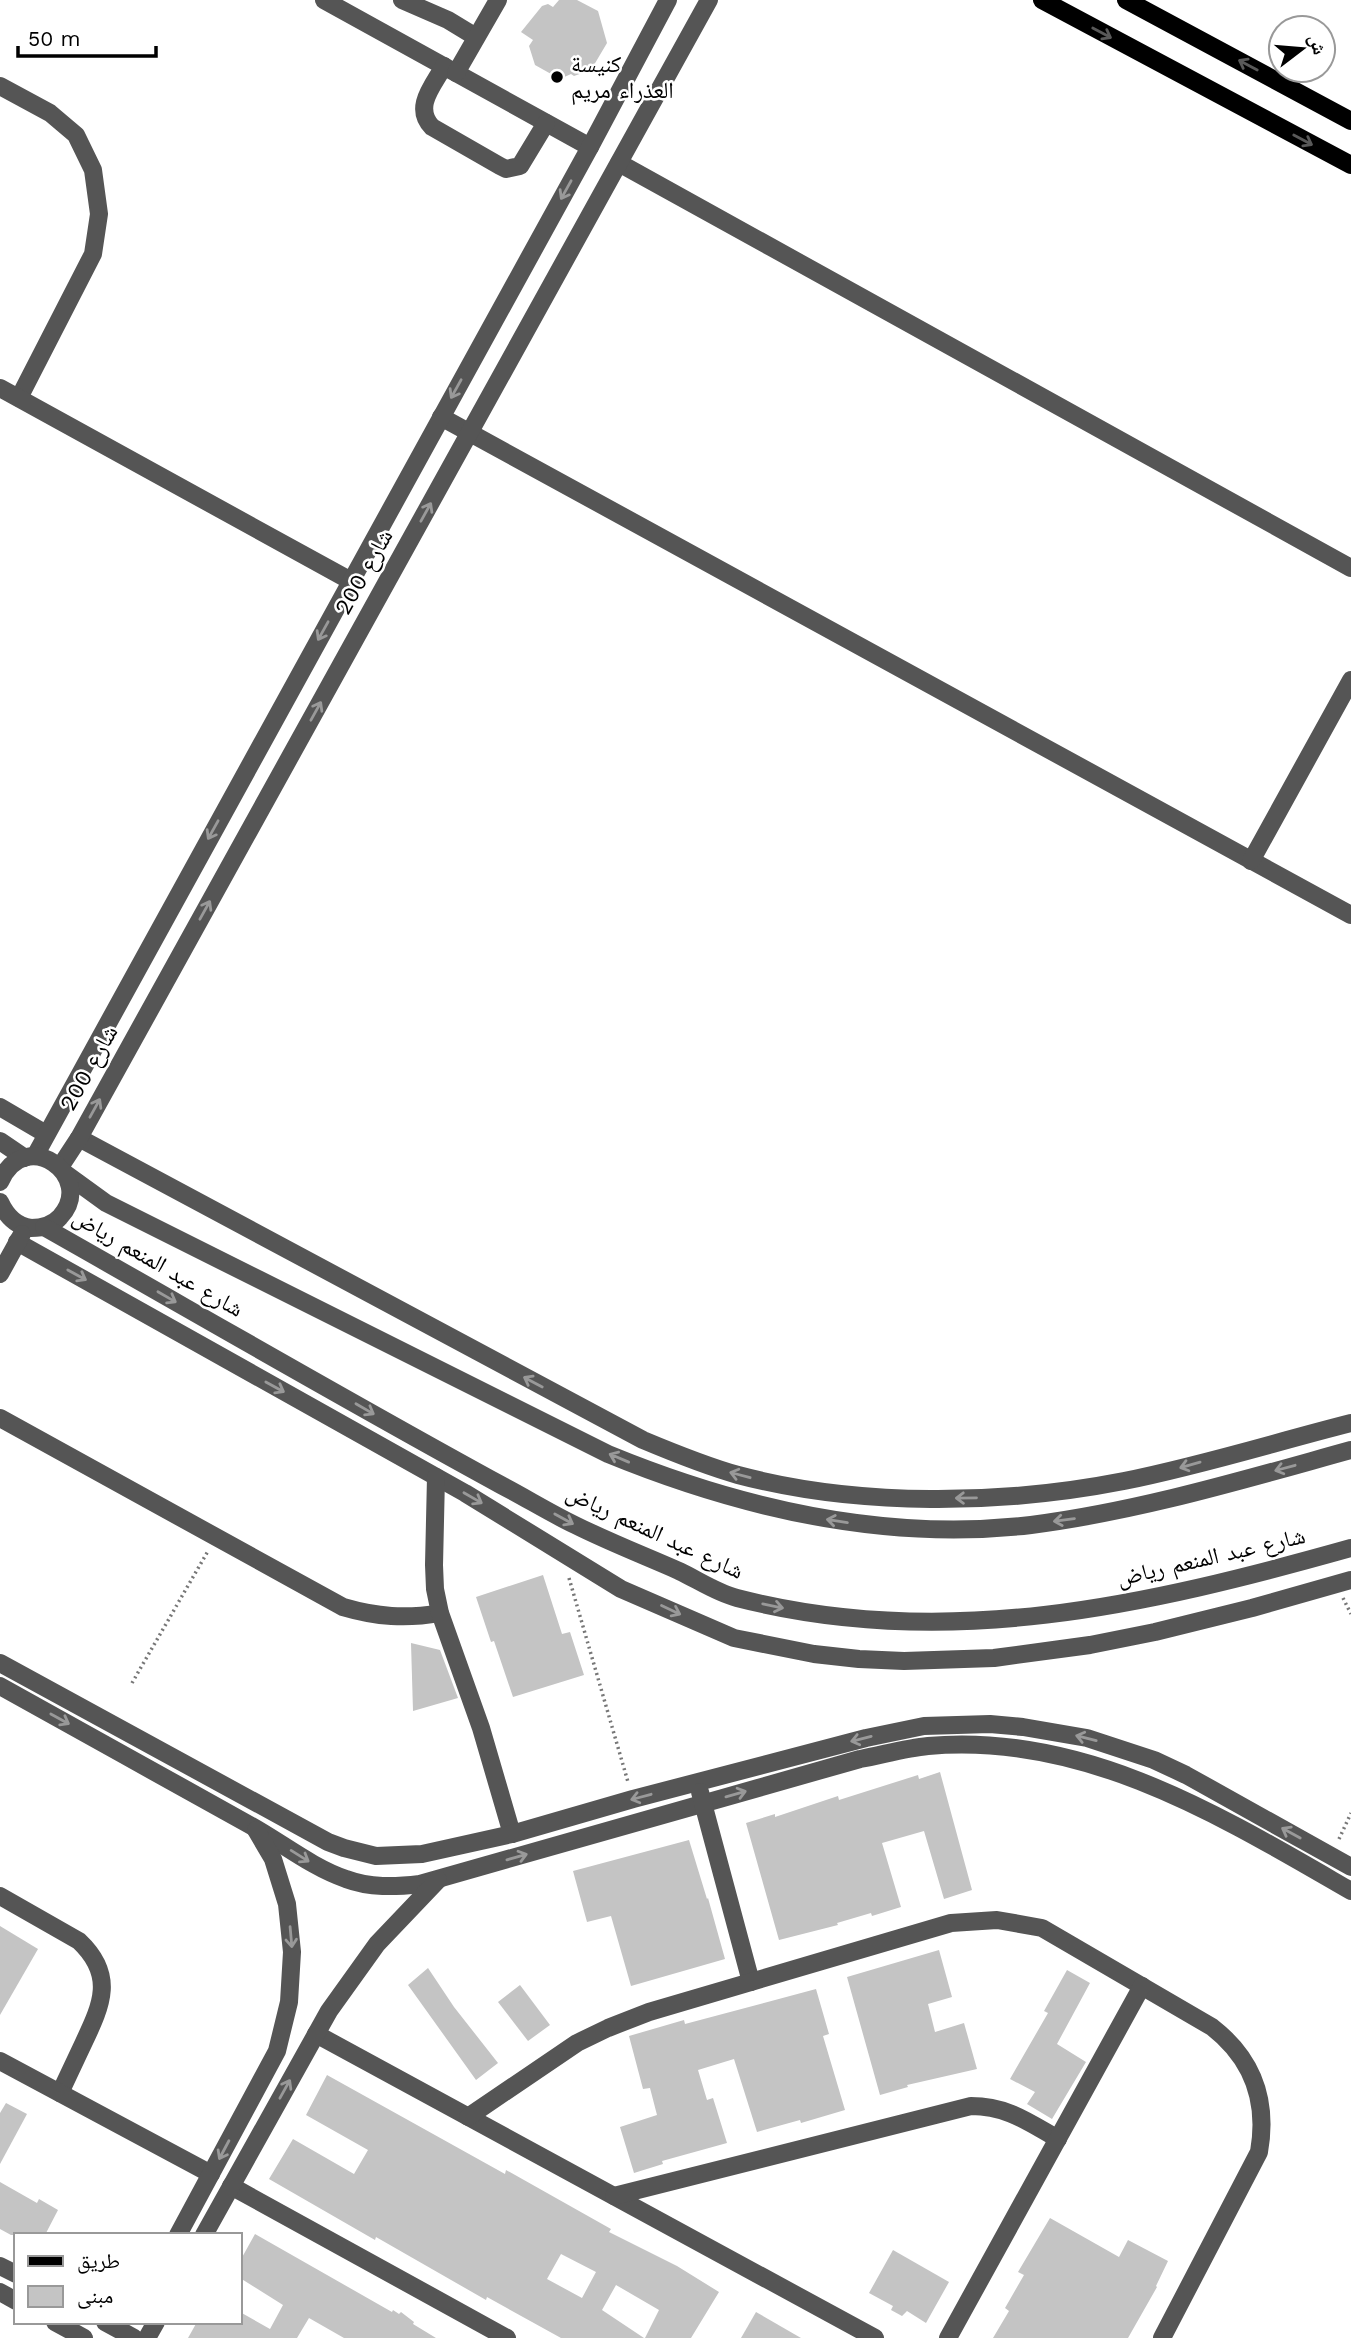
<svg xmlns="http://www.w3.org/2000/svg" width="1351" height="2338" font-family="'Work Sans','Noto Naskh Arabic',sans-serif">
<rect width="100%" height="100%" fill="#fff"/>
<!-- building -->
<g fill="#c4c4c4" fill-rule="evenodd">
<polygon points="559,0 577,0 598,11 607,43 591,70 574,76 571,74 560,79 535,65 529,46 533,40 521,32 542,6 548,4 553,7"/>
<polygon points="543,1575 562,1634 570,1632 584,1675 513,1697 494,1641 491,1642 476,1597"/>
<polygon points="411,1643 440,1650 458,1698 413,1711"/>
<polygon points="940,1772 972,1890 944,1899 924,1831 882,1843 901,1907 872,1916 871,1913 837,1923 838,1925 779,1940 746,1823 775,1814 775,1817 838,1796 839,1800 918,1775 919,1779"/>
<polygon points="689,1840 707,1899 708,1898 725,1959 631,1986 611,1916 587,1922 573,1871"/>
<polygon points="0,1926 38,1949 0,2015"/>
<polygon points="939,1950 952,1997 928,2004 935,2032 964,2023 977,2069 907,2085 908,2087 880,2095 847,1977"/>
<polygon points="428,1968 454,2007 498,2063 476,2080 408,1985"/>
<polygon points="1067,1970 1090,1983 1057,2044 1086,2062 1052,2119 1027,2104 1035,2092 1010,2079 1048,2013 1044,2011"/>
<polygon points="520,1985 550,2025 528,2041 498,2002"/>
<polygon points="816,1989 829,2034 823,2036 845,2110 801,2123 800,2120 757,2132 734,2059 698,2070 707,2100 713,2098 727,2143 662,2161 663,2164 634,2173 620,2127 657,2115 650,2088 643,2089 629,2036 684,2020 685,2024"/>
<path d="M327 2075 505 2174 506 2170 611 2229 609 2232 677 2266 719 2292 691 2338H645L659 2310 616 2285 602 2310 644 2338H561L487 2297 486 2300 376 2237 375 2240 269 2179 293 2139 354 2174 368 2150 306 2115ZM561 2254 596 2272 582 2298 547 2279Z"/>
<polygon points="6,2103 27,2114 0,2164 0,2113"/>
<polygon points="0,2182 37,2203 39,2199 58,2210 45,2235 11,2235 0,2229"/>
<polygon points="1050,2218 1119,2257 1128,2240 1168,2261 1156,2286 1157,2287 1128,2338 993,2338 1009,2311 1005,2308 1024,2275 1018,2272"/>
<polygon points="255,2234 392,2312 393,2310 399,2314 401,2312 414,2322 413,2324 436,2338 344,2338 309,2318 297,2338 188,2338 197,2322 240,2322 240,2312 270,2329 283,2305 240,2278 240,2261"/>
<polygon points="893,2250 949,2282 926,2323 907,2311 902,2316 891,2310 893,2306 869,2293"/>
<polygon points="756,2312 801,2338 741,2338"/>
</g>
<g fill="none" stroke-linecap="round" stroke-linejoin="round">
<!-- path -->
<g stroke="#777" stroke-width="3.5" stroke-dasharray="2 3.5" stroke-linecap="butt">
<polyline points="569,1578 628,1782"/>
<polyline points="1343,1598 1351,1614"/>
<polyline points="132,1683 208,1551"/>
<polyline points="1339,1839 1351,1813"/>
</g>
<!-- minor -->
<g stroke="#555" stroke-width="18">
<polyline points="324,0 590,147"/>
<polyline points="402,0 448,20 476,37"/>
<path d="M444 66C433 86 413 107 432 127L500 166 506 169 520 166 546 123"/>
<polyline points="456,73 498,0"/>
<polyline points="0,86 50,113 76,135 93,170 99,214 93,254 19,398"/>
<polyline points="619,163 1351,568"/>
<polyline points="0,388 351,581"/>
<polyline points="441,417 1351,915"/>
<polyline points="1251,861 1351,680"/>
<polyline points="0,1107 46,1134"/>
<path d="M79 1138 643 1440C674 1453 706 1466 738 1475 859 1507 1002 1505 1124 1481 1200 1466 1276 1442 1351 1423"/>
<polyline points="0,1141 25,1158"/>
<polyline points="35,1156 590,147 668,0"/>
<polyline points="60,1167 79,1138 709,0"/>
<path d="M66 1174 106 1203 608 1454C742 1509 886 1542 1031 1525 1140 1511 1246 1479 1351 1450"/>
<path d="M0 1182C25 1124 97 1177 60 1217 53 1225 42 1228 31 1228 15 1226 6 1215 0 1202"/>
<path d="M44 1227C196 1313 347 1401 501 1485 526 1498 550 1513 575 1525 609 1542 645 1556 679 1571 698 1580 717 1593 737 1598 947 1652 1148 1605 1351 1548"/>
<polyline points="17,1242 465,1493 621,1589 734,1638 814,1654 859,1659 904,1661 994,1658 1090,1645 1155,1632 1252,1608 1351,1580"/>
<polyline points="0,1274 22,1234"/>
<path d="M0 1418 343 1607C377 1617 406 1619 440 1613"/>
<polyline points="436,1477 434,1565 435,1589 440,1613 481,1728 512,1834"/>
<polyline points="0,1663 328,1842 344,1848 376,1856 422,1854 512,1834 633,1799 866,1738 924,1726 990,1724 1023,1727 1087,1738 1154,1760 1186,1775 1351,1867"/>
<path d="M0 1686C83 1732 165 1778 248 1824 281 1842 311 1867 346 1879 370 1888 395 1887 420 1884L860 1759C882 1755 906 1748 928 1746 1085 1732 1221 1816 1351 1891"/>
<polyline points="700,1792 751,1982"/>
<path d="M0 1896 79 1941C115 1975 102 2004 84 2042 76 2059 68 2076 60 2093"/>
<polyline points="316,2034 875,2338"/>
<polyline points="0,2061 211,2174"/>
<path d="M468 2117 577 2043 608 2028 649 2012 951 1923 997 1920 1042 1928 1212 2027C1253 2059 1268 2101 1259 2152L1162 2338"/>
<polyline points="231,2186 507,2338"/>
<path d="M614 2196 971 2106C1007 2106 1028 2122 1058 2139"/>
<polyline points="178,2235 277,2051 289,2002 292,1952 287,1904 273,1859 256,1830"/>
<polyline points="204,2235 329,2011 377,1944 438,1880"/>
<polyline points="0,2266 16,2274"/>
<polyline points="0,2292 16,2301"/>
<polyline points="55,2322 84,2338"/>
<polyline points="105,2322 134,2338"/>
<polyline points="147,2338 156,2322"/>
<polyline points="948,2338 1142,1986"/>
</g>
<!-- major -->
<g stroke="#000" stroke-width="18">
<polyline points="1042,0 1351,165"/>
<polyline points="1126,0 1351,121"/>
</g>
</g>
<!-- one-way arrows -->
<defs><path id="oneway-shaft" d="M-6 0H5M1.5-3L5.5 0L1.5 3" fill="none" stroke-width="1.6" stroke-linecap="round" stroke-linejoin="round" transform="scale(1.75)"/></defs>
<g stroke="#595959">
<use href="#oneway-shaft" transform="translate(1102 33) rotate(28)"/>
<use href="#oneway-shaft" transform="translate(1248 65) rotate(-152)"/>
<use href="#oneway-shaft" transform="translate(1303 140) rotate(28)"/>
</g>
<g stroke="#999">
<use href="#oneway-shaft" transform="translate(566 190) rotate(119)"/>
<use href="#oneway-shaft" transform="translate(456 389) rotate(119)"/>
<use href="#oneway-shaft" transform="translate(426 512) rotate(-61)"/>
<use href="#oneway-shaft" transform="translate(323 631) rotate(119)"/>
<use href="#oneway-shaft" transform="translate(316 711) rotate(-61)"/>
<use href="#oneway-shaft" transform="translate(213 830) rotate(119)"/>
<use href="#oneway-shaft" transform="translate(205 910) rotate(-61)"/>
<use href="#oneway-shaft" transform="translate(95 1108) rotate(-61)"/>
<use href="#oneway-shaft" transform="translate(77 1275) rotate(29)"/>
<use href="#oneway-shaft" transform="translate(167 1297) rotate(30)"/>
<use href="#oneway-shaft" transform="translate(533 1382) rotate(-152)"/>
<use href="#oneway-shaft" transform="translate(275 1387) rotate(29)"/>
<use href="#oneway-shaft" transform="translate(365 1409) rotate(30)"/>
<use href="#oneway-shaft" transform="translate(619 1458) rotate(-157)"/>
<use href="#oneway-shaft" transform="translate(1190 1465) rotate(164)"/>
<use href="#oneway-shaft" transform="translate(1285 1468) rotate(165)"/>
<use href="#oneway-shaft" transform="translate(740 1475) rotate(-165)"/>
<use href="#oneway-shaft" transform="translate(473 1498) rotate(30)"/>
<use href="#oneway-shaft" transform="translate(966 1498) rotate(179)"/>
<use href="#oneway-shaft" transform="translate(564 1519) rotate(29)"/>
<use href="#oneway-shaft" transform="translate(1064 1520) rotate(172)"/>
<use href="#oneway-shaft" transform="translate(837 1521) rotate(-171)"/>
<use href="#oneway-shaft" transform="translate(773 1606) rotate(12)"/>
<use href="#oneway-shaft" transform="translate(671 1610) rotate(25)"/>
<use href="#oneway-shaft" transform="translate(60 1719) rotate(29)"/>
<use href="#oneway-shaft" transform="translate(1086 1738) rotate(-166)"/>
<use href="#oneway-shaft" transform="translate(861 1739) rotate(166)"/>
<use href="#oneway-shaft" transform="translate(736 1794) rotate(-16)"/>
<use href="#oneway-shaft" transform="translate(641 1797) rotate(165)"/>
<use href="#oneway-shaft" transform="translate(1291 1833) rotate(-151)"/>
<use href="#oneway-shaft" transform="translate(300 1856) rotate(32)"/>
<use href="#oneway-shaft" transform="translate(517 1857) rotate(-16)"/>
<use href="#oneway-shaft" transform="translate(291 1937) rotate(85)"/>
<use href="#oneway-shaft" transform="translate(285 2089) rotate(-61)"/>
<use href="#oneway-shaft" transform="translate(224 2150) rotate(118)"/>
</g>
<!-- markers -->
<circle fill="#000" stroke="#fff" stroke-width="2.5" cx="557" cy="77" r="7"/>
<g text-anchor="middle" dominant-baseline="central" stroke-width="5" stroke-linejoin="round" paint-order="stroke">
<!-- poi labels -->
<g font-size="23" fill="#000" stroke="#fff" text-anchor="start">
<text x="571" y="64">كنيسة<tspan x="571" dy="26">العذراء مريم</tspan></text>
</g>
<!-- street labels -->
<g font-size="23" fill="#000" stroke="#fff">
<text transform="translate(364 572) rotate(-61)">شارع 200</text>
<text transform="translate(89 1068) rotate(-61)">شارع 200</text>
<text transform="translate(158 1263) rotate(30)">شارع عبد المنعم رياض</text>
<text transform="translate(655 1532) rotate(25)">شارع عبد المنعم رياض</text>
<text transform="translate(1211 1557) rotate(-13)">شارع عبد المنعم رياض</text>
</g>
</g>
<!-- legend -->
<rect x="14" y="2233" width="228" height="91" fill="#ffffff" stroke="#999999" stroke-width="2"/>
<rect x="28" y="2256" width="35" height="10" fill="#000000" stroke="#999999" stroke-width="2"/>
<text x="77" y="2268" font-size="21" fill="#000000">طريق</text>
<rect x="28" y="2286" width="35" height="21" fill="#c4c4c4" stroke="#999999" stroke-width="2"/>
<text x="77" y="2303" font-size="21" fill="#000000">مبنى</text>
<!-- north arrow -->
<g transform="translate(1302 49) rotate(74)"><circle r="33" fill="#ffffff" stroke="#999999" stroke-width="2"/>
<path d="M0-5L12 26L0 18L-12 26Z" fill="#000000"/>
<text y="-10" font-size="19" font-weight="bold" text-anchor="middle" fill="#000000">ش</text>
</g>
<!-- scale -->
<path d="M18 46v10h138v-10" fill="none" stroke="#000000" stroke-width="3.5"/>
<text x="28" y="46" font-size="21" fill="#000000" stroke="#ffffff" stroke-width="5" paint-order="stroke">50 m</text>
</svg>
